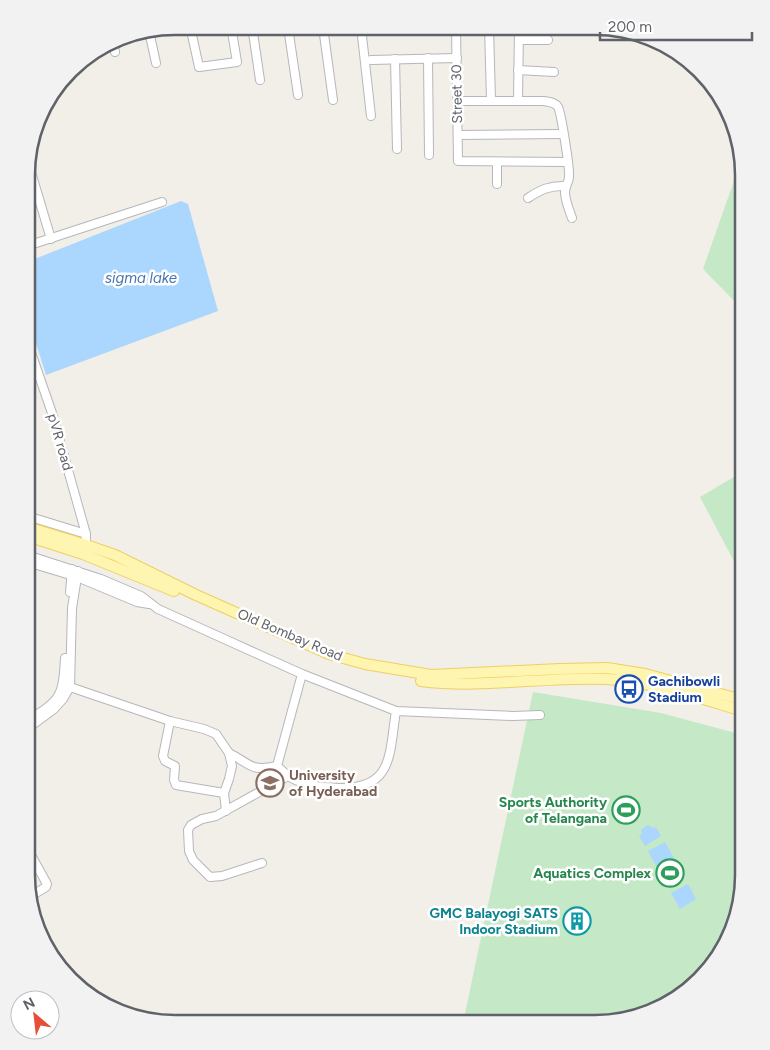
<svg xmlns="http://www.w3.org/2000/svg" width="770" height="1050" font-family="Figtree,sans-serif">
<rect width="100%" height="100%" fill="#f1efe8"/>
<!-- green -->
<g fill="#c5e8c7">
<polygon points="741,161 744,175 744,311 703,269"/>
<polygon points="744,471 744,580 700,497"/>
<polygon points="533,692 661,713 743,735 743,885 719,958 661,1008 595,1024 463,1023"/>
</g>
<!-- water -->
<g fill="#abd6fe">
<polygon points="181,201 188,204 218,311 46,375 27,315 27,262"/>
<polygon points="648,825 653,828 656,827 661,836 645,846 639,836 642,834 641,831 644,827"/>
<polygon points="665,842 684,877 667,886 648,851"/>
<polygon points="688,884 696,899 680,909 671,893"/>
</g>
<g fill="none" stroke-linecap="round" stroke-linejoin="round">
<!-- minor casing -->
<g stroke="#b5b7bc" stroke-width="10">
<g id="minor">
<polyline points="190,26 199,67 237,62 231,26"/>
<polyline points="252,26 260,80"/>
<polyline points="288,27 298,95"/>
<polyline points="323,27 333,100"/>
<polyline points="361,27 371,116"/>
<polyline points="456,27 458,161 568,162"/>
<polyline points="489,27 491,100"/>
<polyline points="366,28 432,27"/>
<polyline points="149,31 156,63"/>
<polyline points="519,40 548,40"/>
<polyline points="113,42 115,52"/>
<polyline points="428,58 429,155"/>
<polyline points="395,59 397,149"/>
<polyline points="371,60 457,58"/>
<polyline points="518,70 554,72"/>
<path d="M457 101H544C549 102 555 102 558 107 561 112 570 169 569 177 569 182 565 186 565 192 565 200 569 210 572 218"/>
<polyline points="518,101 519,27"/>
<polyline points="458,135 563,134"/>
<polyline points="28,162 51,239"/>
<polyline points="497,184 497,162"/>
<path d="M528 198C540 190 550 185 566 186"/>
<polyline points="27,246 162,202"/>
<polyline points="27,341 52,413 86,534 86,545"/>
<polyline points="27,516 86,534"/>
<polyline points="27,555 101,579 141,596 158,609 231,642 302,674 396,711 513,716 540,715"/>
<polyline points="27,562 77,577 137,602 149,604"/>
<polyline points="70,592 72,569"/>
<polyline points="70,687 170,721 204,729 216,734 229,753 232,766 229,779 224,793 226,811"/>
<path d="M27 721C60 700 63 698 65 658"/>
<polyline points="170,721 163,756 165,761 175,766 174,780 176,785 224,793"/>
<polyline points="27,729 54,709 63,699 70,687 72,608 78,571"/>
<path d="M229 753C251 764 250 772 277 766L288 776"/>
<polyline points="277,766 302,674"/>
<polyline points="26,846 47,884 46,887 31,896"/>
<path d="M262 863 222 876 210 877 193 860 189 851 188 830 191 825 202 819 216 816 288 776C305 786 320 787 339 788 394 789 389 754 396 711"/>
</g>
</g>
<!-- major casing -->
<g stroke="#f0cf61" stroke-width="12">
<g id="major">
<polyline points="27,527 86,545 115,555 196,595 329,654 365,664 431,675 560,669 607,668 645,674 743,700"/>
<polyline points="27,536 83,554 174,591"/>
<path d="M421 681C483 689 545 676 607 679 654 682 699 698 743 711"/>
</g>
</g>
<!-- minor -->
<use href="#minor" stroke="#fff" stroke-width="8"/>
<!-- major -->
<use href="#major" stroke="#fef5b0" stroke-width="10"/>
</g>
<!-- icons -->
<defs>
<g id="bus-ring" transform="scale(1.4375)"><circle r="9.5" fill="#fff" stroke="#1a4fb4" stroke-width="1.5"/><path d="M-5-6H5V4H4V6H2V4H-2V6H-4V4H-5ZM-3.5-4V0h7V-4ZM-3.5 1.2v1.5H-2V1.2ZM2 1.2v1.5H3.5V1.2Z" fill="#1a4fb4"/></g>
<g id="university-ring" transform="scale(1.4375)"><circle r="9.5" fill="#fff" stroke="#8d6e63" stroke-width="1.5"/><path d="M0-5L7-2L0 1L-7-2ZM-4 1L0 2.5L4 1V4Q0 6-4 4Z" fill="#8d6e63"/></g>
<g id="stadium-ring" transform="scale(1.4375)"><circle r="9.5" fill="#fff" stroke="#2e9e5b" stroke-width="1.5"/><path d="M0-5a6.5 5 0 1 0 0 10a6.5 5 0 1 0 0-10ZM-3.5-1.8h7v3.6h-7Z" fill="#2e9e5b"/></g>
<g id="building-ring" transform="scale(1.4375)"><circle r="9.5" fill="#fff" stroke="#0f9aa8" stroke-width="1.5"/><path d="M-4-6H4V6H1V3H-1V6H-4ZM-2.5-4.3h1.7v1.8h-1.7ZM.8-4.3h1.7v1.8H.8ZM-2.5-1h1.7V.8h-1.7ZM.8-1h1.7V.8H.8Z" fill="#0f9aa8"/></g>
</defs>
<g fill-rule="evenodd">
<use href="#bus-ring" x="629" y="689"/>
<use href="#university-ring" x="270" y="783"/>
<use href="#stadium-ring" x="626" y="810"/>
<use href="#stadium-ring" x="670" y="873"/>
<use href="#building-ring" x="577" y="921"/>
</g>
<g text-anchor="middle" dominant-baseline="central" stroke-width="5" stroke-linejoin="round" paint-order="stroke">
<!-- street labels -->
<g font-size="14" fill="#5f6268" stroke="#fff">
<text transform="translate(457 94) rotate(-91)">Street 30</text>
<text transform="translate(60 442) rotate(74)">pVR road</text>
<text transform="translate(290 635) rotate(23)">Old Bombay Road</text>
</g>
<!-- transit labels -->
<g font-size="14" font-weight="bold" fill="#164399" stroke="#fff" text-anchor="start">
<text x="648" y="681">Gachibowli<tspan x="648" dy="16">Stadium</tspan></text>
</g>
<!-- education labels -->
<g font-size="14" font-weight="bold" fill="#785e54" stroke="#fff" text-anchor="start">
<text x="289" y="775">University<tspan x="289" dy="16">of Hyderabad</tspan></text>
</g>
<!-- leisure labels -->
<g font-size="14" font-weight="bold" fill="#27864d" stroke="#fff" text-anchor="end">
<text x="607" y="802">Sports Authority<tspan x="607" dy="16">of Telangana</tspan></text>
<text x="651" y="873">Aquatics Complex</text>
</g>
<!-- culture labels -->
<g font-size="14" font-weight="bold" fill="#0d838f" stroke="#fff" text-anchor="end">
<text x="558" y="913">GMC Balayogi SATS<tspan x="558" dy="16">Indoor Stadium</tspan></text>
</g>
<!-- water labels -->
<g font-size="15" font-style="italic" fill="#4575b2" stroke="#fff">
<text x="141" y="278">sigma lake</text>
</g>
</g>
<!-- crop -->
<path d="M0 0H770V1050H0ZM175 35H595A140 140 0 0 1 735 175V875A140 140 0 0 1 595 1015H175A140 140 0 0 1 35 875V175A140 140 0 0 1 175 35Z" fill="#f2f2f3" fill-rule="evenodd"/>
<path fill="none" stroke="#5f6268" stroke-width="2.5" d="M175 35H595A140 140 0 0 1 735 175V875A140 140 0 0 1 595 1015H175A140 140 0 0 1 35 875V175A140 140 0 0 1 175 35Z"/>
<!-- north arrow -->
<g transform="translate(35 1015) rotate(332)"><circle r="24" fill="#ffffff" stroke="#bfc0c3"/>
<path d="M0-4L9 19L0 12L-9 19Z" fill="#e84d37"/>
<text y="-8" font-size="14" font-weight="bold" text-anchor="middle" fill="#5f6268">N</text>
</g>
<!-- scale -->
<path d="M600 32v8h152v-8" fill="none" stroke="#5f6268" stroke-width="2.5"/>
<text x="608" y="32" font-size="15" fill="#5f6268" stroke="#ffffff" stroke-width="4" paint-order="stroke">200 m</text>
</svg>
